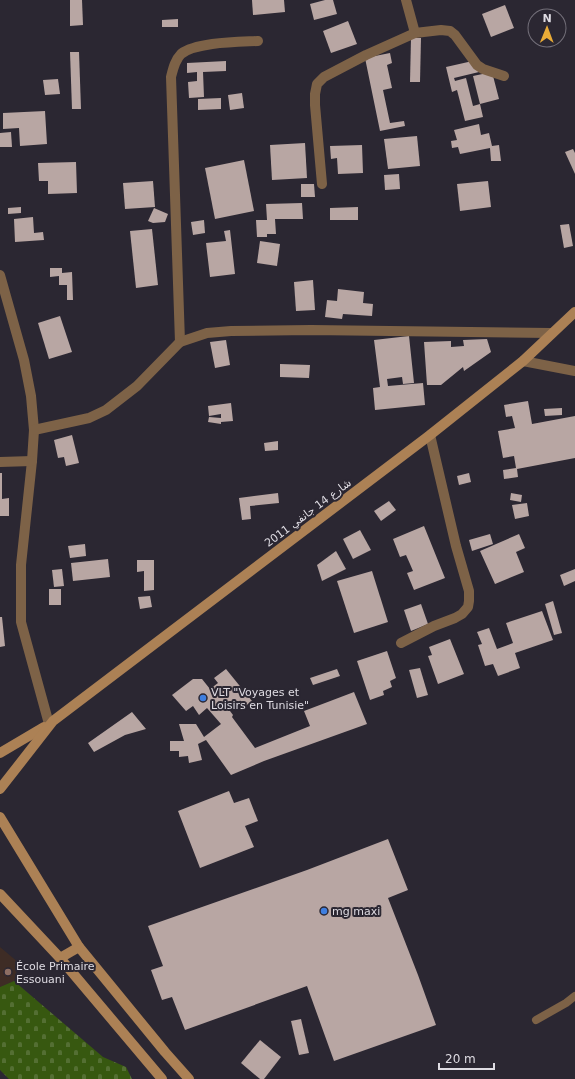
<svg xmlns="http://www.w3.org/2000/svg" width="575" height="1079" font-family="'DejaVu Sans','Noto Naskh Arabic',sans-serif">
<defs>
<pattern id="cemetery-stones" width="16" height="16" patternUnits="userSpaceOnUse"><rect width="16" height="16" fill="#375810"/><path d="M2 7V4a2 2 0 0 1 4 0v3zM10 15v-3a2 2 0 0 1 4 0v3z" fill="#546f33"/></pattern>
</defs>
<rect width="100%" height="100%" fill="#2b2732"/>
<!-- education -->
<polygon fill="#3e2c25" points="0,947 19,963 14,981 0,987"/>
<!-- cemetery -->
<polygon fill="url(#cemetery-stones)" points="14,981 103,1057 126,1067 132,1079 9,1079 0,1070 0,987"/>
<!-- building -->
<g fill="#b8a6a3">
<polygon points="70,0 82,0 83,25 70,26"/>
<polygon points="252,0 284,0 285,12 253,15"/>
<polygon points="325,0 333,0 337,14 314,20 310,4"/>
<polygon points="505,5 514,28 491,37 482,14"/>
<polygon points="178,19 178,27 162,27 162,20"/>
<polygon points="348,21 357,44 331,53 323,31"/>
<polygon points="411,38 421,38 420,82 410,82"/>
<polygon points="70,52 79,52 81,109 72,109"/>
<polygon points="390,53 392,63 387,65 392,88 383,90 390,123 404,121 405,126 380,131 365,58"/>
<polygon points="477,60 479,72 454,78 455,81 466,78 473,106 480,104 473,76 492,72 499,99 480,104 483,117 465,121 457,90 452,92 446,67"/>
<polygon points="226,61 226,71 203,72 204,97 189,98 188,82 197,81 197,72 187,73 187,63"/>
<polygon points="58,79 60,94 45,95 43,80"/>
<polygon points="242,93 244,108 230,110 228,95"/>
<polygon points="221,98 221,109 198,110 198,99"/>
<polygon points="45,111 47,144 20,146 19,128 3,129 3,113"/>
<polygon points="479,124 481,135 489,133 492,146 499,145 501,161 491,161 490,148 460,154 458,147 452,148 451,141 457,140 454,130"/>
<polygon points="11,132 12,147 0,147 0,133"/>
<polygon points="417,136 420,166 388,169 384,139"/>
<polygon points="305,143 307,178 272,180 270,145"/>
<polygon points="362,145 363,173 338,174 337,158 331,159 330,146"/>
<polygon points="573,149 575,153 575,174 565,152"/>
<polygon points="244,160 254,211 215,219 205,168"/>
<polygon points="76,162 77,193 48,194 48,181 39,181 38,163"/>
<polygon points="399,174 400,189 385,190 384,175"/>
<polygon points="153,181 155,207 125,209 123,183"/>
<polygon points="488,181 491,207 460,211 457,184"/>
<polygon points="301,184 314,184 315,197 301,197"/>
<polygon points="302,203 303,219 275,219 276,234 267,234 267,237 257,237 256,220 267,220 266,204"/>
<polygon points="21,207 21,213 8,214 8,208"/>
<polygon points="358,207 358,220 330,220 330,208"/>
<polygon points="154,208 168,214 165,222 153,223 148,221"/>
<polygon points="33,217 34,233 43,232 44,240 15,242 14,219"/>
<polygon points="204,220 205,233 193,235 191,222"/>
<polygon points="569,224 573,246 564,248 560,225"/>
<polygon points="152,229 158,285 136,288 130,231"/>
<polygon points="230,230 235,274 210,277 206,243 226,241 224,231"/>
<polygon points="260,241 280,244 277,266 257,263"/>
<polygon points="50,268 62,268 62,273 72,272 73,300 67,300 67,285 59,285 59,276 50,277"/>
<polygon points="313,280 315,310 296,311 294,282"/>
<polygon points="338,289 364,292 363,303 373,304 372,316 343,314 342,319 325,317 327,300 337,301"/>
<polygon points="60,316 72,352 49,359 38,323"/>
<polygon points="409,336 414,383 403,384 402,377 387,379 388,386 423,383 425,405 375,410 373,388 380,387 374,340"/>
<polygon points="487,339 491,352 464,371 463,367 441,385 427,385 424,342 451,341 451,347 464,346 463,340"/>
<polygon points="226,340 230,365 215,368 210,342"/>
<polygon points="280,364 310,365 309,378 280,377"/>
<polygon points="528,401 532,424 575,416 575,458 517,469 518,477 504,479 503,470 516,468 514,456 503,458 498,431 515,428 512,416 506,417 504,405"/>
<polygon points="231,403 233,421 221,422 221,424 208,422 209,417 221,418 221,414 209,416 208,406"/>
<polygon points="562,408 562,415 545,416 544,409"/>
<polygon points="72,435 79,463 66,466 64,457 58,458 54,440"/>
<polygon points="278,441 278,450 265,451 264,443"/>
<polygon points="0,473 2,473 2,499 9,498 9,516 0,516"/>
<polygon points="469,473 471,482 459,485 457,476"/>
<polygon points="278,493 279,503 250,506 251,519 242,520 239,498"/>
<polygon points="511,493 522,495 521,502 510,500"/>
<polygon points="389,501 396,510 381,521 374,511"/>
<polygon points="527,503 529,516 515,519 512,505"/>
<polygon points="424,526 445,578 414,590 407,573 413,571 410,564 406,555 400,557 393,539"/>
<polygon points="360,530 371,550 353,559 343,539"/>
<polygon points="490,534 493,544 472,551 469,540"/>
<polygon points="519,534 525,548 516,552 524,572 495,584 480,551"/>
<polygon points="85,544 86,556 70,558 68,546"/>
<polygon points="336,551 346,569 322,581 317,565"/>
<polygon points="108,559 110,577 73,581 71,563"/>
<polygon points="137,560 154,560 154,590 144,591 144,571 137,572"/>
<polygon points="62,569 64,586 54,587 52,570"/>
<polygon points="575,569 575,581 564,586 560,575"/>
<polygon points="372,571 388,622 354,633 337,581"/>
<rect x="49" y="589" width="12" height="16"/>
<polygon points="150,596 152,607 140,609 138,597"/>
<polygon points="553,601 562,633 554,635 545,604"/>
<polygon points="421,604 428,624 411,631 404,610"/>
<polygon points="542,611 553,640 515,653 520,668 498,676 493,664 485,666 478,645 482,644 477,632 489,628 497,649 513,643 506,623"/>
<polygon points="0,617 2,617 5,646 0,647"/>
<polygon points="450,639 464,674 438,684 428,656 432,655 429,647"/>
<polygon points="387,651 396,678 390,681 392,687 383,691 384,695 370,700 357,661"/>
<polygon points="420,668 428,695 417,698 409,670"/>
<polygon points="226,669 252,701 240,710 233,702 227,707 233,715 232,717 255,748 310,726 304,711 354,692 367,724 264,761 231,775 206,740 198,744 202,760 189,763 188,756 179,757 179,751 170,751 170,741 184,741 179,724 196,724 204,737 221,724 207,708 199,715 193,706 186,711 172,695 193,679 202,679 210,689 218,683 214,678"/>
<polygon points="337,669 340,676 313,685 310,678"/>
<polygon points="132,712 146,729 125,735 94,752 88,743"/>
<polygon points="229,791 234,803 249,798 258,821 245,826 254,847 200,868 178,811"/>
<polygon points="388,839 408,890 388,898 418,975 436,1025 334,1061 307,986 185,1030 172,997 162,1000 151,970 163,966 148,926 307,870"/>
<polygon points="301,1019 309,1053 299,1055 291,1021"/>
<polygon points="260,1040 281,1057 264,1079 260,1079 241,1063"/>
</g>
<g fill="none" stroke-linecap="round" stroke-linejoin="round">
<!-- service -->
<polyline stroke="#7d6247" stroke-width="8" points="536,1020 566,1003 575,996"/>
<!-- minor -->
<g stroke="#7d6247" stroke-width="10">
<polyline points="415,33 441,30 450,31 455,35 477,65 483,69 504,76"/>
<polyline points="322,184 315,105 315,94 317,84 324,77 366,55 415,33 406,0"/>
<polyline points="0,275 24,360 31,396 34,430 32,461 21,565 21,622 49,724"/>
<path d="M180 342 171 77C173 69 175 60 181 54 196 42 239 42 258 41"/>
<polyline points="523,361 575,371"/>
<polyline points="34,430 89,418 106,410 137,386 180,342 207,333 231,331 311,330 551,333"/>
<polyline points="0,462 32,461"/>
<polyline points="401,643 434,626 455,618 462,614 468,607 469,601 469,591 456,546 430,435"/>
</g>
<!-- secondary -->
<g stroke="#ac8155" stroke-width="10">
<polyline points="0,753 44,727"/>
<polyline points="0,789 53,721 430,435 523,361 575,312"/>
<polyline points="0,817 79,947 165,1052 189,1079"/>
<polyline points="0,894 60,958 162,1079"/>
<polyline points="60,958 79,947"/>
</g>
</g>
<!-- markers -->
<g fill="#3f7fe0" stroke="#2b2732" stroke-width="1.5">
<circle cx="203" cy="698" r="4"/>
<circle cx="324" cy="911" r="4"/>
</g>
<circle fill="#8d6e63" stroke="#2b2732" stroke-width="1.5" cx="8" cy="972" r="4"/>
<g text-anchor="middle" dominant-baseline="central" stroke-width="4" stroke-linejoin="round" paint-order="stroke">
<!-- street labels -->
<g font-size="11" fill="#dfdce3" stroke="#2b2732">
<text transform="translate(308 513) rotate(-37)">شارع 14 جانفي 2011</text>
</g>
<!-- poi labels -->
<g font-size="11" fill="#dfdce3" stroke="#2b2732" text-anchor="start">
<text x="211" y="692">VLT "Voyages et<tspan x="211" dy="13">Loisirs en Tunisie"</tspan></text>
<text x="332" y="911">mg maxi</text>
<text x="16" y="966">École Primaire<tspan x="16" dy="13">Essouani</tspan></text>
</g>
</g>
<!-- north arrow -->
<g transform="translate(547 28) rotate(1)"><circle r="19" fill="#2b2732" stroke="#736f79"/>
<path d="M0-3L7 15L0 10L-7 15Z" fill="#e9ab37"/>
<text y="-6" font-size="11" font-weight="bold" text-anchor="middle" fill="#dfdce3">N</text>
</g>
<!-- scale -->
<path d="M439 1063v6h55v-6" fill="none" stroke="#dfdce3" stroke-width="2"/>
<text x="445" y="1063" font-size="12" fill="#dfdce3" stroke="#2b2732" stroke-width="3" paint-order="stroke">20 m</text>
</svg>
